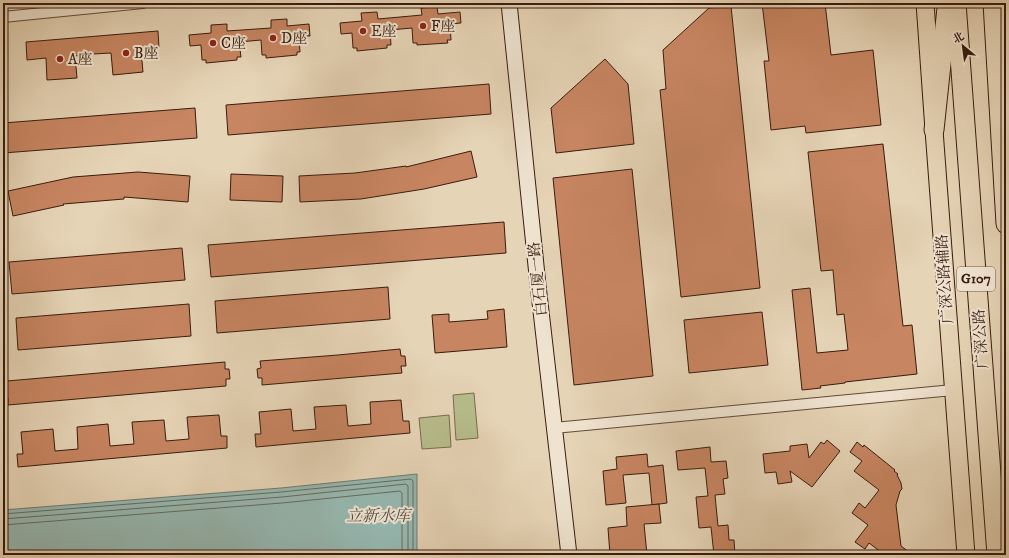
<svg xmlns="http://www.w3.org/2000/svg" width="1009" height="558" font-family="'IM FELL DW Pica','Noto Serif SC',serif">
<rect width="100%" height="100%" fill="#e6d4b6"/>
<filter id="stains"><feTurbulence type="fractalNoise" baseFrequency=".005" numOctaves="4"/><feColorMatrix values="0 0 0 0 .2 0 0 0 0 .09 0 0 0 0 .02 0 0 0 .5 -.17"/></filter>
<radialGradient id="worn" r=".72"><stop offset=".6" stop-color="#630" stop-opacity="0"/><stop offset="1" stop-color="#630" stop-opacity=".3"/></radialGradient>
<!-- green -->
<g fill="#b7bc8c" stroke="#786c4d">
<polygon points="474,393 478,438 456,440 453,395"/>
<polygon points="449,415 451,447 422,449 419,418"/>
</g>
<!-- water -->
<polygon fill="#96b8b1" stroke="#717a70" points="417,474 417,555 3,555 3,510 281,488"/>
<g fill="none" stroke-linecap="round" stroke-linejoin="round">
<!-- shore -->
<g stroke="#686a60" stroke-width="1">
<polyline points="3,514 281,492 411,479 413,481 413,555"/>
<polyline points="3,519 282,497 406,484 408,486 408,555"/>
<polyline points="3,525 282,503 400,491 402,493 402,555"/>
</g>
</g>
<!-- building -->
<g fill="#c78561" stroke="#391c0e">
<polygon points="762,3 825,3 831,55 873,50 881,125 806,133 805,126 771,130 764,61 769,61"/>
<polygon points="731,6 760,288 681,297 660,90 666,89 663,50 709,8"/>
<polygon points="437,7 438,14 460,12 461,23 450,24 451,40 447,40 448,43 417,45 417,43 413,43 412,28 390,30 391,45 387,45 387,48 357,51 357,48 353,48 352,33 341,34 340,23 362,21 361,13 377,12 378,19 422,15 421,8"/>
<polygon points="287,19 287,26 309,24 310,36 299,36 300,52 297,52 297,55 266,58 266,55 262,55 261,40 239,42 241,57 237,57 237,60 206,63 206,60 202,60 201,45 190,46 189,35 211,33 211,25 227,24 227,31 271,28 271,20"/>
<polygon points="158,31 159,48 141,50 143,72 113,75 111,53 93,54 75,56 77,78 47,80 46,58 27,60 26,42"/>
<polygon points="605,59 628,84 634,144 556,153 551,108"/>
<polygon points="489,84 491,114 228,135 226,105"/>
<polygon points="195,108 197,138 3,153 3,123"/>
<polygon points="883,144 903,326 912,325 917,374 845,382 845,383 820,386 821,388 802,390 792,290 810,288 817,353 848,350 844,314 837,315 833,270 821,271 808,152"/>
<polygon points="471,151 477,177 424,189 361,199 300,202 299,176 355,173 406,166 406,167"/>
<polygon points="632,169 653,376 574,385 553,178"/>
<polygon points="138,172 190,176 188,202 124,197 124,199 63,204 64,205 13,216 8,191 73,177"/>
<polygon points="231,174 283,176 282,202 230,200"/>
<polygon points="504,222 506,253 211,277 208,245"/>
<polygon points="182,248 185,280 12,294 9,262"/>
<polygon points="388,287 390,319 217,333 215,301"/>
<polygon points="189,304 191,336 18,350 16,318"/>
<polygon points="504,309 507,347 435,353 432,315 449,314 449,322 488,319 487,311"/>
<polygon points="762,312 768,365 689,373 684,320"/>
<polygon points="400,349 401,356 405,356 406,366 401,366 402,373 262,385 262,378 258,378 257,369 261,368 260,361 338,355"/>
<polygon points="225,362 225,369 229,369 230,379 226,379 226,386 8,405 8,398 4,398 3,388 7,388 7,381"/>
<polygon points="401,400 403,421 409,421 410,433 256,447 255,434 261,434 259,412 291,409 293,431 316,429 314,407 346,405 348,426 371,424 370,402"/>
<polygon points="219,415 221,436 227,436 227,448 18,467 17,454 23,454 21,432 53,429 55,451 78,449 77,427 108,424 110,446 134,444 132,422 164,420 166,441 189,439 187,417"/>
<polygon points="827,440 840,451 812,487 790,471 792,482 778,484 776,472 765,473 763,454 790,451 790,446 807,444 809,458 821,442 824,444"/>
<polygon points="857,442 863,447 864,445 895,470 894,471 898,474 897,475 901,483 902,489 900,491 896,505 901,546 913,555 885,555 869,543 865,549 855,542 868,525 852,513 859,503 865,508 879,490 854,471 862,461 850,452"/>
<polygon points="710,447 711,462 726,461 728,478 723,479 725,494 715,495 718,526 728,525 729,540 734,540 735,555 714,555 711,527 699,528 696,497 708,496 705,468 678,470 676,451"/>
<polygon points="647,454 648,467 663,465 667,503 652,505 649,473 623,475 626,503 606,505 603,471 617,469 616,457"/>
<polygon points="659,504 661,523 644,524 647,555 610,555 608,528 627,526 626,507"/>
</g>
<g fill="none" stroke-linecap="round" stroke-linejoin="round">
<!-- street casing -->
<g stroke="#644a38" stroke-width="12">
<g id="street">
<polyline points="3,17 143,3"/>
<polyline points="554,428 953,390"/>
</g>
</g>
<!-- secondary casing -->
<g stroke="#391c0e" stroke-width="17">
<polyline id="secondary" points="509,3 538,285 569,555"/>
</g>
<!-- primary casing -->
<g stroke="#391c0e" stroke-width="19">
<polyline id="primary" points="925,3 934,130 966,555"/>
</g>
<!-- highway casing -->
<g stroke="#391c0e" stroke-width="21">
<g id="highway">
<polyline points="956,3 997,555"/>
<polyline points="993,3 1006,224"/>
<polyline points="934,130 947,8"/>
</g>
</g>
<!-- street -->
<use href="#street" stroke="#efe3d0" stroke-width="10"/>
<!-- secondary -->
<use href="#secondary" stroke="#efe3d0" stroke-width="15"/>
<!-- primary -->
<use href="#primary" stroke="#e6d4b6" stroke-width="17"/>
<!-- highway -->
<use href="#highway" stroke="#e6d4b6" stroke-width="19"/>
</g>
<!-- markers -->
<g fill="#8f2418" stroke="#efe3d0" stroke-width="1.5">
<circle cx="423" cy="26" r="4"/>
<circle cx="363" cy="31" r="4"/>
<circle cx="273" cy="38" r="4"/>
<circle cx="213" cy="43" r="4"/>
<circle cx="126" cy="53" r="4"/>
<circle cx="60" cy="59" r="4"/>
</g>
<g text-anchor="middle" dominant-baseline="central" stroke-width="4" stroke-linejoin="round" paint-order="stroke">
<!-- shield labels -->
<rect fill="#efe3d0" stroke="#705848" stroke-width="1" x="957" y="267" width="38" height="24" rx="3"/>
<g font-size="14" font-weight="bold" fill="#391c0e">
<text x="976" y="279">G107</text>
</g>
<!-- poi labels -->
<g font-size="15" fill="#391c0e" stroke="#efe3d0" text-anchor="start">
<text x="431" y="26">F座</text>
<text x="371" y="31">E座</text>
<text x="281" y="38">D座</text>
<text x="221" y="43">C座</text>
<text x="134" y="53">B座</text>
<text x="68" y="59">A座</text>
</g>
<!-- street labels -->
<g font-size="15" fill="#391c0e" stroke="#efe3d0">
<text transform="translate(538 279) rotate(-96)">白石厦一路</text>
<text transform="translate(945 279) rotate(-94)">广深公路辅路</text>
<text transform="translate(981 339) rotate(-94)">广深公路</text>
</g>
<!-- water labels -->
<g font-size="16" font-style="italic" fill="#554b3f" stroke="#efe3d0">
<text x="378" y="516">立新水库</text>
</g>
</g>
<!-- margin -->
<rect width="1009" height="558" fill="none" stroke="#e6d4b6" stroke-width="16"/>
<rect x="4" y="4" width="1001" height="550" fill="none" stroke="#391c0e" stroke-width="2"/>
<rect x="8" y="8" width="993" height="542" fill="none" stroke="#391c0e"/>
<!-- north arrow -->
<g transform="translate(963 46) rotate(331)" stroke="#efe3d0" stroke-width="3" paint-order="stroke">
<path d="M0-3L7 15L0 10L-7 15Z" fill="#391c0e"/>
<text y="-6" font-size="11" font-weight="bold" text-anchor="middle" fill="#391c0e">北</text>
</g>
<rect width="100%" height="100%" filter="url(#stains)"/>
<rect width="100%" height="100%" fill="url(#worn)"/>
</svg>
